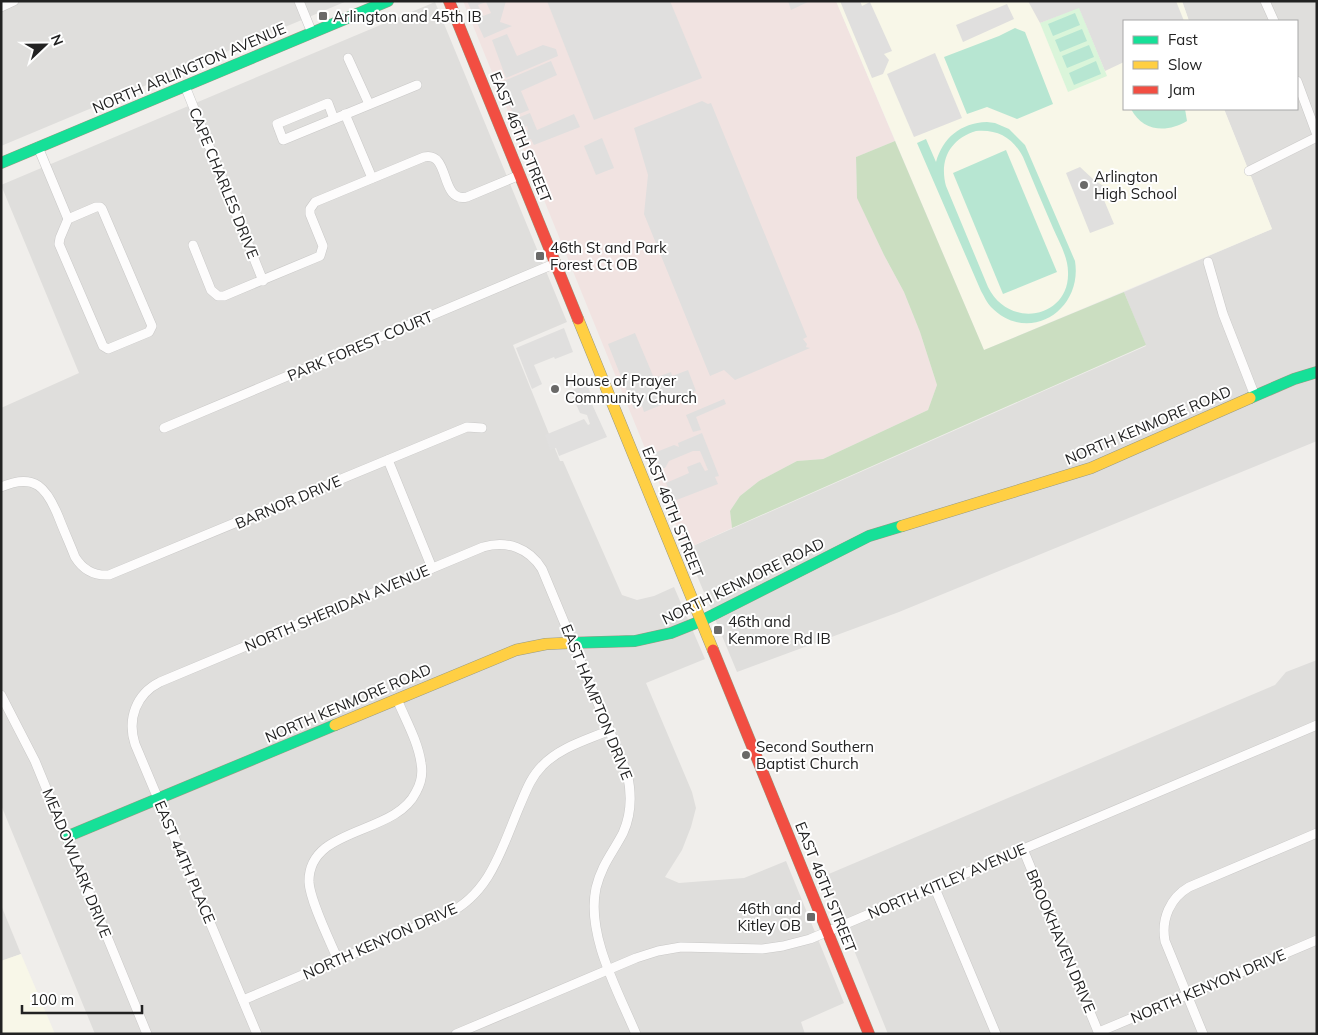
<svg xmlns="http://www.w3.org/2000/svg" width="1318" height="1035" font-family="Mulish,sans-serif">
<rect width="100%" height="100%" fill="#f0eeeb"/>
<!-- residential -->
<g fill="#dfdedc">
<polygon points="1,1 347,1 1,146"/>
<polygon points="1182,1 1317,1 1317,441 899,612 737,672 686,549 1146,346 1124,292 1272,229 1224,109 1297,109 1297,21 1189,21"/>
<polygon points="435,2 567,322 513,345 560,461 563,461 622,595 637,600 654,596 674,587 705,659 646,683 692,792 696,808 691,827 682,850 665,877 679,883 744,878 786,861 844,1003 801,1022 805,1034 95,1034 1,805 1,408 79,373 1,185"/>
<polygon points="1317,660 1317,1034 888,1034 824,876 1275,685 1286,672"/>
<polygon points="1,905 21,954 1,961"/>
</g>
<!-- commercial -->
<polygon fill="#f1e3e1" points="463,1 836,1 895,141 856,157 857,197 884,255 904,292 920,332 937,385 928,410 823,459 797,461 759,481 740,496 730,511 732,528 686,549"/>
<!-- education -->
<g fill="#f8f7e8">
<polygon points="836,1 1182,1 1189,21 1124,21 1124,109 1224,109 1272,229 984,350"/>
<polygon points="21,954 55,1034 1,1034 1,961"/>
</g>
<!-- forest -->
<polygon fill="#cbdec1" points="895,141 984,350 1124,292 1146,345 732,528 730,511 740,496 759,481 797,461 823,459 928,410 937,385 920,332 904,292 884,255 857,198 856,157"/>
<!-- park -->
<polygon fill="#daf5da" points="1079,7 1107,76 1068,92 1040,23"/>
<!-- pitch -->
<g fill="#b7e6d2" fill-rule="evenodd">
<polygon points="1075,13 1080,25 1053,36 1048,24"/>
<polygon points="1015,28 1025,32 1053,104 1017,119 987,107 967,114 944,57 999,36"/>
<polygon points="1082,29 1087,41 1060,52 1055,40"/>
<polygon points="1089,45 1094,57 1067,68 1062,56"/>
<polygon points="1096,61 1101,74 1074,85 1069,73"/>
<path d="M1131 109H1185L1187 121C1167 133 1143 132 1131 109Z"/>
<path d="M987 122 995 123 1009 129 1025 145 1075 261C1083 311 1028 345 991 307 987 303 984 296 981 291L917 143 926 139 936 162C943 138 960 123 987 122ZM976 131C998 129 1013 138 1023 157 1033 181 1043 205 1053 228 1059 242 1068 257 1068 272 1070 318 1009 330 988 287L946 186C939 160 950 139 976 131Z"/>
<polygon points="1006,150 1057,272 1003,294 953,173"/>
</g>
<!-- parking -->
<g fill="#e0dfde" fill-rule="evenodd">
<path d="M467 1H506L500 22 512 26 484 38ZM486 2 491 13 483 16 478 5Z"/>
<polygon points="547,1 670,1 702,78 594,120"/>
<polygon points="788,1 810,1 791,10"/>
<polygon points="840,1 860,1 862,6 870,2 892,51 884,54 889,60 883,74 872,78"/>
<polygon points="1028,1 1176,1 1184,21 1124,21 1124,62 1105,71 1079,8 1040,23"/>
<polygon points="1007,4 1014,19 963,42 956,25"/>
<polygon points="507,34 517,56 543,45 556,49 558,56 506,78 492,40"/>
<polygon points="935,53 962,118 914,137 887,74"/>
<polygon points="551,61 557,75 521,91 529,110 514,116 499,83"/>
<polygon points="702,101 708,104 711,103 807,337 803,339 807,344 806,347 810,348 735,380 724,370 710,376 644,214 648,175 634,128"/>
<polygon points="530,113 537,130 574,114 580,127 534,145 531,139 525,141 521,133 528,130 527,126 519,129 515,119"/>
<polygon points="602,138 614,168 596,175 584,146"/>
<polygon points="1080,167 1094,180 1105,187 1101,193 1114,224 1090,233 1066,173"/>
<polygon points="564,328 573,352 555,359 554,357 534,365 542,384 532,389 516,348"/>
<polygon points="635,333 654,378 671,372 672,376 688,370 696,391 644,412 642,406 634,409 608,344"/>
<polygon points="587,384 593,400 591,402 607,437 559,456 556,448 550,450 545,435 584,419 588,425 590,424 587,415 580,413 570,391"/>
<polygon points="724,399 726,404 696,417 701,430 693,432 686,415"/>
<polygon points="702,433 719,476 715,477 718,484 674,501 666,483 689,473 687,467 700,462 705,471 708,470 700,451 693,451 669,461 665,468 660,468 654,453 674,445 679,447 678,443"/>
</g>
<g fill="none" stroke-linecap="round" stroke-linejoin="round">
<!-- street casing -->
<g stroke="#c9c8c7" stroke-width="10">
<g id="street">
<polyline points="299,1 312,33"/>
<polyline points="1265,1 1274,21"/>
<polyline points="1,7 14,1"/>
<polyline points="348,58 369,104"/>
<polyline points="1297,81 1317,135"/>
<polyline points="185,86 263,281"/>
<polyline points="345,114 372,178"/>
<polyline points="334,119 328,103 277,124 283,140 417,85"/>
<polyline points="38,147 68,219"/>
<polyline points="1249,171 1317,137"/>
<polygon points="96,207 100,207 102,209 152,326 149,332 108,349 103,346 59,244 60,238 68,219"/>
<path d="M193 245 211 290 218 296H224L320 256 323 246 310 214V209L315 202 424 157C451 151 439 203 467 197L520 175"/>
<polyline points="1208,262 1223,314 1255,396"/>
<polyline points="164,428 556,263"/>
<polyline points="388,460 432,568"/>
<path d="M1 487C35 472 47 488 59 518 64 531 70 544 75 557 83 570 94 576 109 575L467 427 482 428"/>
<polyline points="1,695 35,761 147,1034"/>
<polyline points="1023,849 1099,1034"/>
<polyline points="934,886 996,1034"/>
<path d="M338 960C330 941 310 901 309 882 308 826 395 836 416 792 421 783 423 773 421 763 418 741 405 719 397 699"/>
<path d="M243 1000 447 914C491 893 502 847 520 805 526 791 531 777 542 766 560 747 587 740 610 730"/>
<polyline points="1099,1032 1317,940"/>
<path d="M257 1034 135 744C127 719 136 694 160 682L483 547C507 540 529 548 542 569L627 773C632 794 632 813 623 833 612 854 602 864 596 888 586 935 618 991 636 1034"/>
<polyline points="456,1034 636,958 658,951 681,947 762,949 783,946 810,939 1317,725"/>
<path d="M1203 1034 1165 941C1161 919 1170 898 1189 887L1317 833"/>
</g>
</g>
<!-- fast casing -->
<g stroke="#999a82" stroke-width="12">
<g id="fast">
<polyline points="1,163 388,1"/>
<polyline points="1250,398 1294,379 1317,372"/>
<polyline points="568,643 635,641 671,633 701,621 869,536 902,526"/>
<polyline points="66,837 335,725"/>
</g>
</g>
<!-- slow casing -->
<g stroke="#999a82" stroke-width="12">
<g id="slow">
<polyline points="578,319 713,650"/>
<polyline points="902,526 1091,468 1250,398"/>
<polyline points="335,725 516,650 546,644 568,643"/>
</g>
</g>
<!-- jam casing -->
<g stroke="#999a82" stroke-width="12">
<g id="jam">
<polyline points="449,1 578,319"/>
<polyline points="713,650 869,1034"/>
</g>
</g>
<!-- street -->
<use href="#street" stroke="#fdfcfc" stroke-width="9"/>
<!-- fast -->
<use href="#fast" stroke="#16e098" stroke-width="11"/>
<!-- slow -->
<use href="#slow" stroke="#ffcf43" stroke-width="11"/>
<!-- jam -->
<use href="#jam" stroke="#f24e42" stroke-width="11"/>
</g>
<!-- markers -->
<g fill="#6a6968" stroke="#fff" stroke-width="2">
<rect x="318" y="11" width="10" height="10" rx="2.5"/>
<circle cx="1084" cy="185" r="5"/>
<rect x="535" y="251" width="10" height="10" rx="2.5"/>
<circle cx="555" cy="389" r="5"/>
<rect x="713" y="625" width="10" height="10" rx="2.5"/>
<circle cx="746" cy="755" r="5"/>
<rect x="806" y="912" width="10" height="10" rx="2.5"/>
</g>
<g text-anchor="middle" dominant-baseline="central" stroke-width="4" stroke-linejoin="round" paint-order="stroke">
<!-- poi labels -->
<g font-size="15" fill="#222" stroke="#fff" text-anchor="start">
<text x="333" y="16">Arlington and 45th IB</text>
<text x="1094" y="176">Arlington<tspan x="1094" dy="17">High School</tspan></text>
<text x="550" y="247">46th St and Park<tspan x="550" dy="17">Forest Ct OB</tspan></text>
<text x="565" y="380">House of Prayer<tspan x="565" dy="17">Community Church</tspan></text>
<text x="728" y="621">46th and<tspan x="728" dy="17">Kenmore Rd IB</tspan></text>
<text x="756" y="746">Second Southern<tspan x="756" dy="17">Baptist Church</tspan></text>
<text x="801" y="908" text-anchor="end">46th and<tspan x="801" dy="17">Kitley OB</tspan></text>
</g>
<!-- street labels -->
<g font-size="15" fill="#222" stroke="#fff">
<text transform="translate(189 68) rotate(-23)">NORTH ARLINGTON AVENUE</text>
<text transform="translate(521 137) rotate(68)">EAST 46TH STREET</text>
<text transform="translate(224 183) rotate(68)">CAPE CHARLES DRIVE</text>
<text transform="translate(360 346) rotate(-23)">PARK FOREST COURT</text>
<text transform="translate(1148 425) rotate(-23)">NORTH KENMORE ROAD</text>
<text transform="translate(288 502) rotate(-23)">BARNOR DRIVE</text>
<text transform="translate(673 512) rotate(68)">EAST 46TH STREET</text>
<text transform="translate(743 581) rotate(-26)">NORTH KENMORE ROAD</text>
<text transform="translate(337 608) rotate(-23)">NORTH SHERIDAN AVENUE</text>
<text transform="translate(597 702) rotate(68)">EAST HAMPTON DRIVE</text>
<text transform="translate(348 703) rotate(-23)">NORTH KENMORE ROAD</text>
<text transform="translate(185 862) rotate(67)">EAST 44TH PLACE</text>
<text transform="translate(77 863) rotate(68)">MEADOWLARK DRIVE</text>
<text transform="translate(947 881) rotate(-23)">NORTH KITLEY AVENUE</text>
<text transform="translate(826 887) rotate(68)">EAST 46TH STREET</text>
<text transform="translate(380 941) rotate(-24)">NORTH KENYON DRIVE</text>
<text transform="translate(1061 941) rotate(67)">BROOKHAVEN DRIVE</text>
<text transform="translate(1208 986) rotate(-23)">NORTH KENYON DRIVE</text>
</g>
</g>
<!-- border -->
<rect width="1318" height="1035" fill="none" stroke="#222222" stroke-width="5"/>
<!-- legend -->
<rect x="1123" y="20" width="175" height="90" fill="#ffffff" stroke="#a7a7a7"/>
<rect x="1133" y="36" width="25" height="8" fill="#16e098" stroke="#a7a7a7"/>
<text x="1168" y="45" font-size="15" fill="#222222">Fast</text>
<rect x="1133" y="61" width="25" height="8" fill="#ffcf43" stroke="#a7a7a7"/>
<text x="1168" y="70" font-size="15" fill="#222222">Slow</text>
<rect x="1133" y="86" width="25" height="8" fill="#f24e42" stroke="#a7a7a7"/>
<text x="1168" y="95" font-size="15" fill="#222222">Jam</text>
<!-- north arrow -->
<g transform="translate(45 45) rotate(68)" stroke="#ffffff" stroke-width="4" paint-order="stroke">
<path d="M0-4L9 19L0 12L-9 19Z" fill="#222222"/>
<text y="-8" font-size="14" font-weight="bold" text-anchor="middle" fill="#222222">N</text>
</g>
<!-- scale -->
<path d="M22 1005v8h120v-8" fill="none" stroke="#222222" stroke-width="2.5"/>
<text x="30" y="1005" font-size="15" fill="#222222" stroke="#ffffff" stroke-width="4" paint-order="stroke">100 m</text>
</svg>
